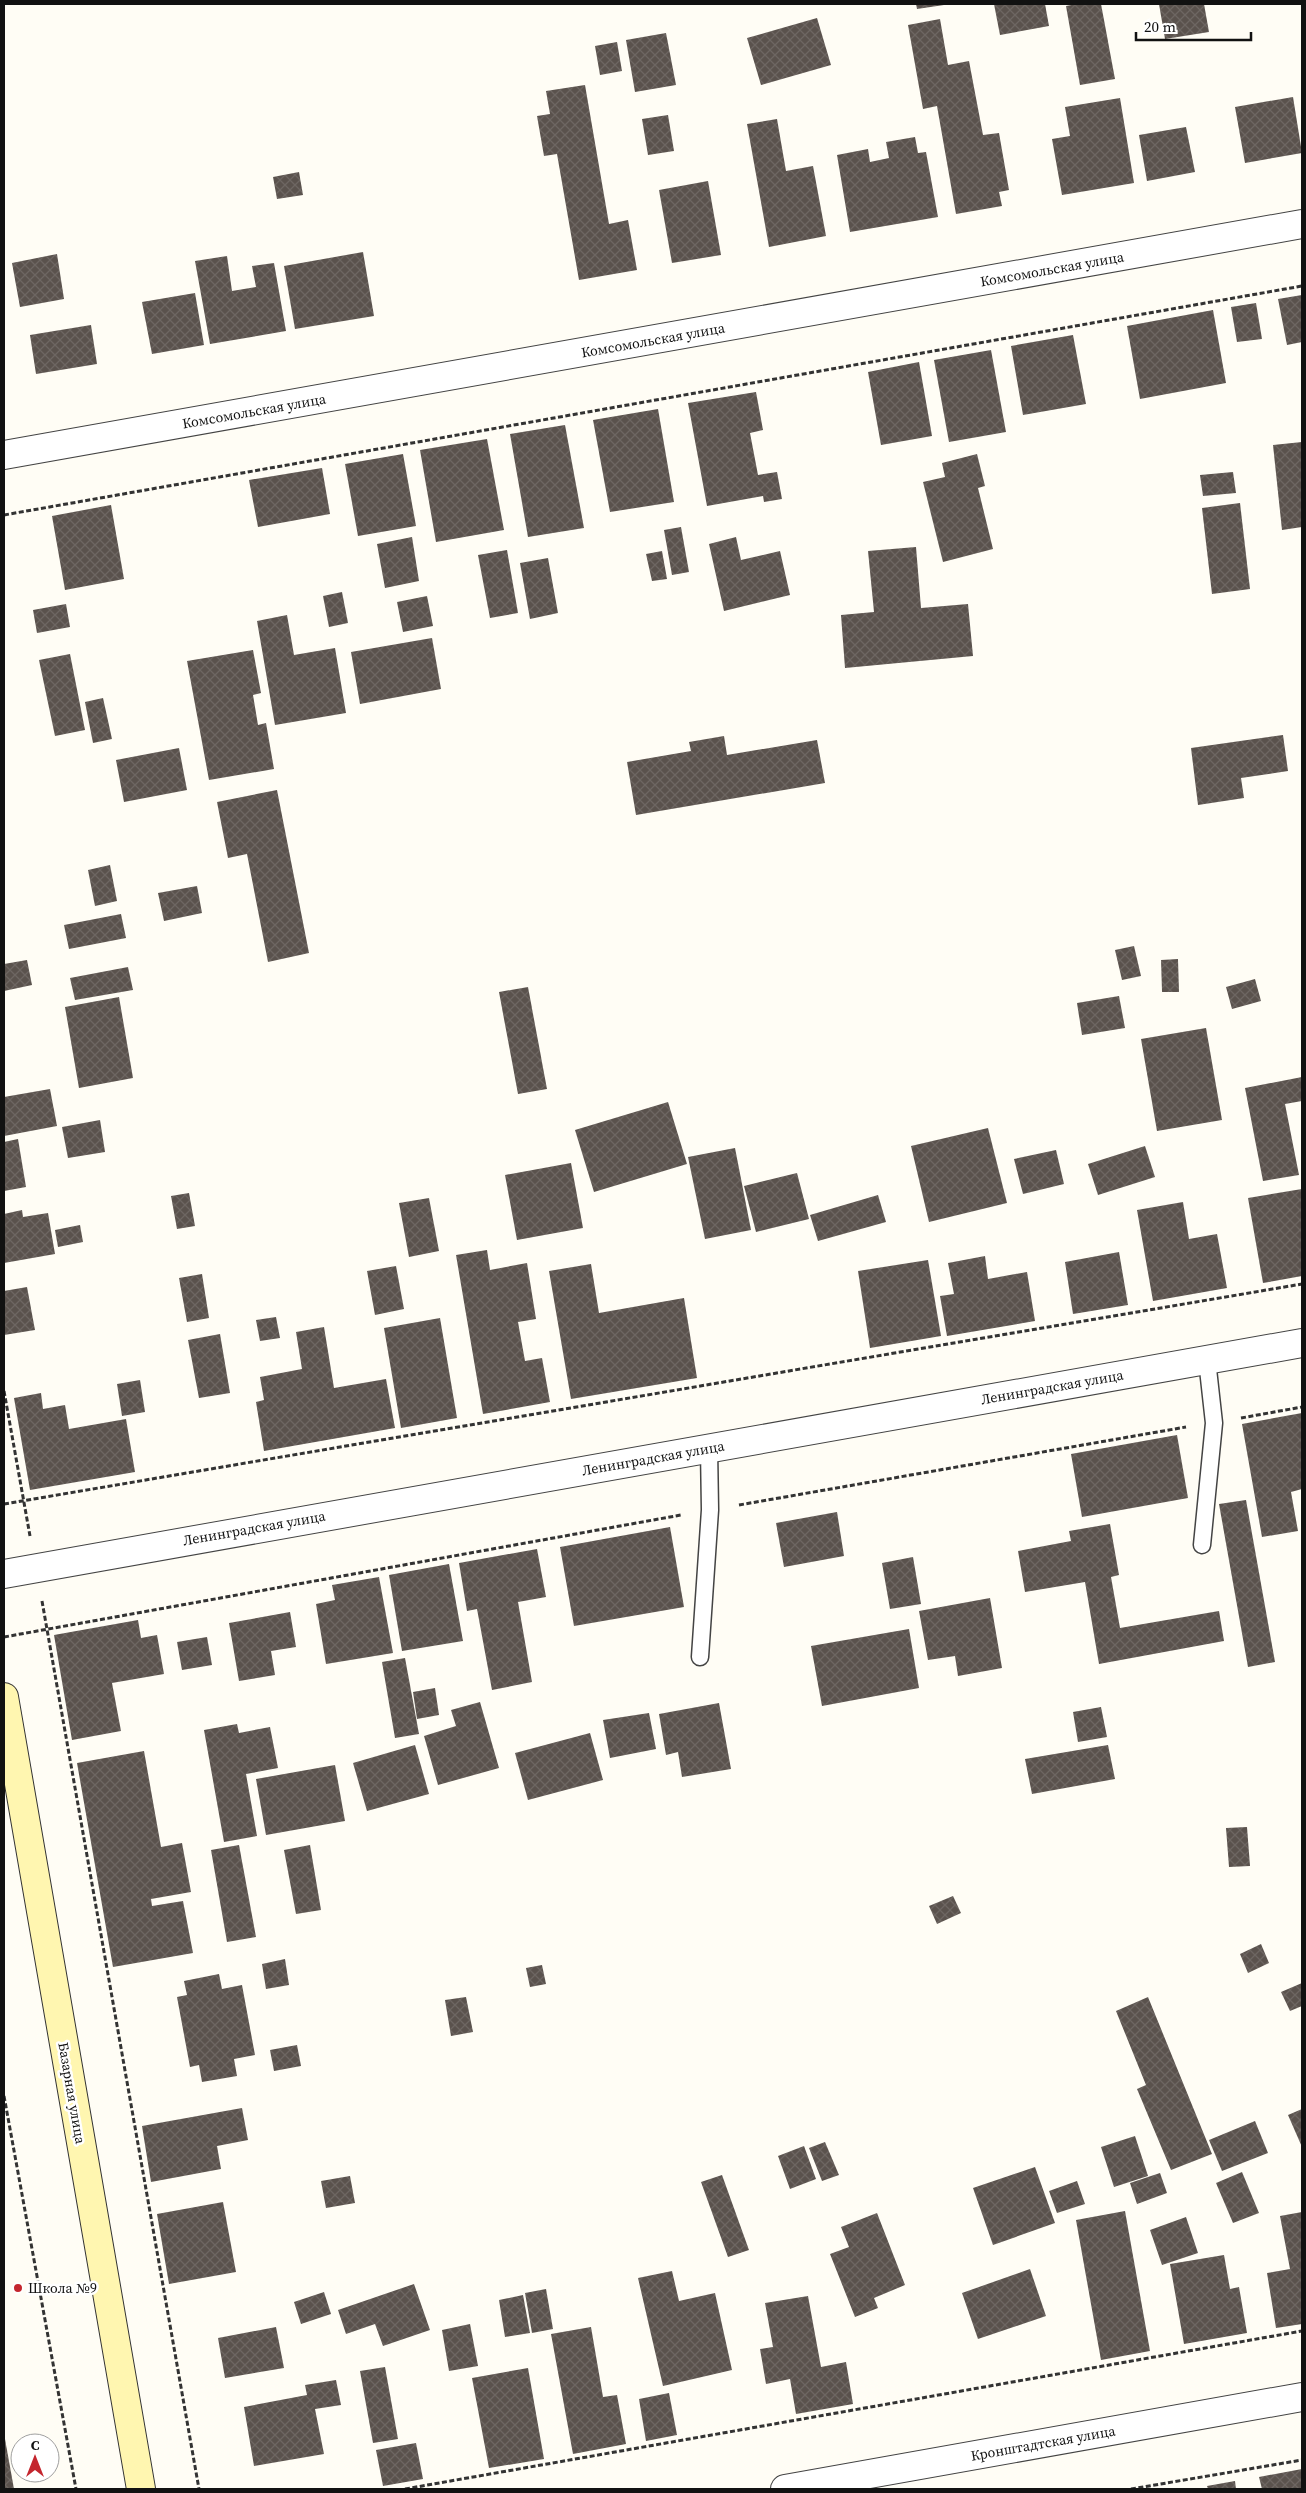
<svg xmlns="http://www.w3.org/2000/svg" width="1306" height="2493" font-family="'Source Serif 4',serif">
<defs>
<pattern id="building-cross-hatch" width="8" height="8" patternUnits="userSpaceOnUse" patternTransform="scale(1.25)"><rect width="8" height="8" fill="#5a524d"/><path d="M0 0l8 8M0 8l8-8" fill="none" stroke="#6d6662"/></pattern>
</defs>
<rect width="100%" height="100%" fill="#fffdf5"/>
<!-- building -->
<g fill="url(#building-cross-hatch)">
<polygon points="916,4 944,4 944,5 917,9"/>
<polygon points="994,4 1045,4 1049,26 1000,35"/>
<polygon points="1077,4 1101,4 1115,79 1080,85 1066,6"/>
<polygon points="1159,4 1204,4 1209,32 1165,39"/>
<polygon points="817,18 831,65 761,85 747,38"/>
<polygon points="940,19 948,65 969,61 983,135 999,133 1009,190 999,192 1002,206 956,214 937,106 923,109 908,25"/>
<polygon points="666,33 676,85 635,92 626,40"/>
<polygon points="617,42 622,71 600,75 595,46"/>
<polygon points="585,85 609,224 628,220 637,270 579,280 557,154 544,156 537,116 550,114 546,91"/>
<polygon points="1293,97 1302,153 1245,163 1235,107"/>
<polygon points="1120,98 1134,183 1062,195 1052,139 1070,136 1065,107"/>
<polygon points="668,115 674,151 648,155 642,119"/>
<polygon points="777,119 786,171 813,166 826,236 769,247 747,124"/>
<polygon points="1186,127 1195,172 1147,181 1139,135"/>
<polygon points="915,137 918,153 926,152 938,217 850,232 837,155 868,149 870,162 889,158 886,142"/>
<polygon points="299,172 303,195 277,199 273,177"/>
<polygon points="708,181 721,255 672,263 659,190"/>
<polygon points="363,252 374,316 295,329 284,266"/>
<polygon points="57,254 64,299 20,307 12,263"/>
<polygon points="227,256 232,291 256,287 252,266 274,263 286,331 210,344 195,261"/>
<polygon points="195,293 204,345 152,354 142,302"/>
<polygon points="1302,295 1302,342 1287,345 1278,299"/>
<polygon points="1256,303 1262,339 1237,342 1231,307"/>
<polygon points="1213,310 1226,383 1140,399 1127,326"/>
<polygon points="91,325 97,364 36,374 30,335"/>
<polygon points="1073,335 1086,404 1023,415 1011,346"/>
<polygon points="991,350 1006,432 949,442 934,360"/>
<polygon points="919,362 932,436 881,445 868,372"/>
<polygon points="756,392 763,430 750,433 758,475 777,472 782,499 764,502 763,496 707,506 688,403"/>
<polygon points="658,409 674,502 610,512 593,420"/>
<polygon points="565,425 584,528 528,537 510,434"/>
<polygon points="487,439 504,530 436,542 420,450"/>
<polygon points="1302,442 1302,527 1282,530 1273,445"/>
<polygon points="403,454 416,526 358,536 345,464"/>
<polygon points="977,454 985,486 978,488 993,549 943,562 923,482 945,477 942,463"/>
<polygon points="322,468 330,514 258,527 249,480"/>
<polygon points="1233,472 1236,493 1203,496 1200,475"/>
<polygon points="1240,503 1250,589 1212,594 1202,508"/>
<polygon points="111,505 124,579 65,590 52,516"/>
<polygon points="681,527 689,572 672,575 664,530"/>
<polygon points="412,537 419,581 385,588 377,544"/>
<polygon points="736,537 741,560 780,551 790,595 724,611 709,544"/>
<polygon points="916,547 921,608 968,604 973,656 845,668 841,615 874,612 868,551"/>
<polygon points="507,550 518,613 490,618 478,555"/>
<polygon points="662,551 667,579 652,581 646,554"/>
<polygon points="548,558 558,613 530,619 520,563"/>
<polygon points="342,592 348,623 329,627 323,596"/>
<polygon points="427,596 433,626 403,632 397,602"/>
<polygon points="66,604 70,627 37,633 33,610"/>
<polygon points="287,615 294,655 335,648 346,713 275,725 257,621"/>
<polygon points="432,638 441,689 360,704 351,652"/>
<polygon points="253,650 261,693 253,695 258,725 266,723 274,769 209,780 187,661"/>
<polygon points="70,654 85,730 55,736 39,660"/>
<polygon points="103,698 112,739 93,743 85,702"/>
<polygon points="1283,735 1288,771 1241,778 1244,798 1198,805 1191,748"/>
<polygon points="724,736 727,755 817,740 825,783 636,815 627,762 691,751 689,742"/>
<polygon points="179,748 187,790 124,802 116,760"/>
<polygon points="277,790 309,953 268,962 247,854 228,858 217,802"/>
<polygon points="110,865 117,901 95,906 88,870"/>
<polygon points="197,886 202,913 164,921 158,893"/>
<polygon points="121,914 126,938 69,949 64,925"/>
<polygon points="1134,946 1141,976 1122,980 1115,950"/>
<polygon points="1178,959 1179,992 1162,992 1161,960"/>
<polygon points="27,960 32,985 4,991 4,964"/>
<polygon points="128,967 133,990 75,1000 70,978"/>
<polygon points="1255,979 1261,1001 1232,1009 1226,987"/>
<polygon points="528,987 547,1089 518,1094 499,992"/>
<polygon points="1119,996 1125,1028 1082,1035 1077,1003"/>
<polygon points="119,997 133,1078 79,1088 65,1007"/>
<polygon points="1206,1028 1222,1120 1157,1131 1141,1039"/>
<polygon points="1302,1077 1302,1101 1285,1104 1299,1175 1263,1181 1245,1088"/>
<polygon points="50,1089 57,1126 4,1136 4,1097"/>
<polygon points="668,1102 687,1164 594,1192 575,1130"/>
<polygon points="100,1120 105,1152 68,1158 62,1127"/>
<polygon points="988,1128 1007,1203 929,1222 911,1146"/>
<polygon points="18,1139 26,1187 4,1191 4,1142"/>
<polygon points="1145,1146 1155,1177 1098,1195 1088,1164"/>
<polygon points="735,1148 751,1230 705,1239 688,1157"/>
<polygon points="1056,1150 1064,1184 1023,1194 1014,1159"/>
<polygon points="571,1163 583,1228 517,1240 505,1175"/>
<polygon points="797,1173 809,1219 756,1232 744,1186"/>
<polygon points="1302,1189 1302,1276 1263,1283 1248,1198"/>
<polygon points="189,1193 195,1226 177,1229 171,1196"/>
<polygon points="878,1195 886,1222 818,1241 810,1215"/>
<polygon points="429,1198 439,1251 409,1257 399,1203"/>
<polygon points="1183,1202 1189,1239 1217,1234 1227,1288 1153,1301 1137,1210"/>
<polygon points="22,1210 23,1217 48,1213 55,1254 4,1263 4,1214"/>
<polygon points="80,1225 83,1242 58,1247 55,1230"/>
<polygon points="487,1250 490,1270 527,1263 536,1319 518,1322 525,1361 542,1358 550,1402 483,1414 456,1255"/>
<polygon points="1119,1252 1128,1305 1073,1314 1065,1262"/>
<polygon points="985,1256 988,1279 1027,1272 1035,1321 947,1336 940,1296 954,1294 948,1263"/>
<polygon points="928,1260 941,1336 870,1348 858,1271"/>
<polygon points="591,1264 599,1313 684,1298 697,1378 571,1399 549,1271"/>
<polygon points="396,1266 404,1309 375,1315 367,1271"/>
<polygon points="202,1274 209,1318 187,1322 179,1278"/>
<polygon points="27,1287 35,1330 4,1335 4,1291"/>
<polygon points="276,1317 280,1338 260,1341 256,1320"/>
<polygon points="440,1318 457,1418 401,1428 384,1328"/>
<polygon points="324,1327 334,1388 386,1379 395,1428 264,1451 256,1402 264,1400 260,1377 302,1369 296,1332"/>
<polygon points="220,1334 230,1393 199,1398 188,1340"/>
<polygon points="140,1380 145,1412 122,1416 117,1384"/>
<polygon points="41,1393 43,1409 65,1405 69,1429 126,1419 135,1472 30,1490 14,1398"/>
<polygon points="1302,1413 1302,1489 1291,1492 1298,1531 1262,1537 1242,1424"/>
<polygon points="1177,1435 1188,1498 1082,1517 1071,1454"/>
<polygon points="1246,1500 1275,1662 1248,1667 1219,1504"/>
<polygon points="837,1512 844,1556 784,1567 776,1523"/>
<polygon points="1110,1524 1119,1575 1111,1577 1120,1628 1219,1611 1224,1641 1099,1664 1085,1582 1025,1592 1018,1551 1071,1541 1069,1531"/>
<polygon points="670,1527 684,1607 574,1626 560,1547"/>
<polygon points="537,1549 546,1597 518,1602 532,1682 492,1690 477,1609 467,1611 459,1563"/>
<polygon points="913,1557 921,1604 890,1609 882,1563"/>
<polygon points="449,1564 463,1641 402,1651 389,1575"/>
<polygon points="379,1577 393,1653 326,1664 316,1604 335,1600 332,1585"/>
<polygon points="990,1598 1002,1668 958,1676 955,1656 928,1660 919,1611"/>
<polygon points="290,1612 296,1647 271,1651 275,1675 239,1681 229,1623"/>
<polygon points="138,1620 141,1638 157,1635 164,1674 112,1683 121,1731 72,1740 54,1635"/>
<polygon points="909,1629 919,1688 822,1706 811,1646"/>
<polygon points="207,1637 212,1665 182,1670 177,1642"/>
<polygon points="405,1658 419,1734 395,1738 382,1662"/>
<polygon points="435,1688 439,1715 417,1719 413,1692"/>
<polygon points="480,1702 499,1768 438,1785 424,1736 456,1726 451,1710"/>
<polygon points="719,1703 731,1769 682,1777 678,1752 666,1755 659,1714"/>
<polygon points="1101,1707 1107,1737 1078,1742 1073,1712"/>
<polygon points="649,1713 656,1749 610,1758 603,1720"/>
<polygon points="237,1724 239,1733 270,1727 278,1768 246,1774 257,1836 224,1842 204,1730"/>
<polygon points="590,1733 603,1780 528,1800 515,1753"/>
<polygon points="415,1745 429,1794 367,1811 353,1763"/>
<polygon points="1108,1745 1115,1779 1032,1794 1025,1759"/>
<polygon points="144,1751 161,1847 182,1843 191,1892 151,1899 152,1906 183,1901 193,1953 113,1967 77,1763"/>
<polygon points="335,1765 345,1821 266,1835 256,1779"/>
<polygon points="1247,1827 1250,1866 1229,1867 1226,1828"/>
<polygon points="239,1845 256,1937 227,1942 211,1850"/>
<polygon points="310,1845 321,1910 296,1914 284,1850"/>
<polygon points="953,1896 961,1913 937,1924 929,1906"/>
<polygon points="1261,1944 1269,1963 1248,1973 1240,1954"/>
<polygon points="285,1959 289,1985 266,1989 262,1964"/>
<polygon points="542,1965 546,1984 530,1987 526,1968"/>
<polygon points="219,1974 222,1989 242,1985 255,2055 234,2059 237,2076 202,2082 199,2065 190,2067 177,1997 187,1995 184,1981"/>
<polygon points="1302,1983 1302,2006 1290,2011 1281,1992"/>
<polygon points="466,1997 473,2032 451,2036 445,2000"/>
<polygon points="1148,1997 1212,2154 1171,2170 1137,2089 1146,2085 1116,2011"/>
<polygon points="297,2045 301,2066 274,2071 270,2050"/>
<polygon points="242,2108 248,2140 217,2146 221,2169 151,2182 142,2126"/>
<polygon points="1302,2109 1302,2147 1288,2115"/>
<polygon points="1255,2121 1268,2153 1222,2171 1209,2140"/>
<polygon points="1135,2136 1148,2176 1114,2187 1101,2147"/>
<polygon points="825,2142 839,2175 822,2181 809,2148"/>
<polygon points="804,2146 816,2179 790,2189 778,2156"/>
<polygon points="1035,2167 1055,2223 993,2245 973,2188"/>
<polygon points="1242,2172 1259,2213 1233,2223 1216,2183"/>
<polygon points="1160,2173 1167,2193 1137,2204 1130,2183"/>
<polygon points="722,2175 749,2250 728,2257 701,2182"/>
<polygon points="350,2176 355,2203 326,2208 321,2181"/>
<polygon points="1077,2181 1085,2204 1057,2213 1049,2191"/>
<polygon points="223,2202 236,2272 169,2284 157,2214"/>
<polygon points="1125,2211 1150,2351 1101,2360 1076,2220"/>
<polygon points="1302,2212 1302,2324 1276,2328 1267,2273 1290,2269 1280,2216"/>
<polygon points="877,2213 905,2285 874,2298 878,2308 855,2317 830,2254 849,2247 841,2227"/>
<polygon points="1186,2217 1198,2253 1162,2265 1150,2230"/>
<polygon points="1224,2255 1230,2289 1239,2287 1247,2333 1184,2344 1170,2264"/>
<polygon points="1030,2269 1046,2316 978,2339 962,2293"/>
<polygon points="672,2271 679,2301 715,2293 732,2370 663,2386 638,2278"/>
<polygon points="414,2284 430,2330 383,2346 375,2324 346,2334 338,2310"/>
<polygon points="546,2289 553,2329 532,2333 525,2293"/>
<polygon points="324,2292 331,2314 301,2324 294,2302"/>
<polygon points="523,2295 530,2333 505,2337 499,2300"/>
<polygon points="808,2296 821,2367 846,2362 853,2404 796,2414 790,2379 766,2384 760,2349 773,2347 765,2303"/>
<polygon points="470,2324 478,2366 449,2371 442,2330"/>
<polygon points="276,2327 284,2368 225,2378 218,2338"/>
<polygon points="591,2327 603,2397 617,2395 626,2444 573,2454 551,2334"/>
<polygon points="385,2367 398,2439 373,2443 360,2371"/>
<polygon points="528,2368 544,2459 489,2468 472,2378"/>
<polygon points="336,2380 341,2405 315,2409 324,2454 254,2466 244,2407 307,2395 305,2385"/>
<polygon points="669,2393 677,2435 646,2441 639,2399"/>
<polygon points="4,2439 5,2439 14,2489 4,2489"/>
<polygon points="416,2443 423,2479 383,2486 376,2450"/>
<polygon points="1302,2469 1302,2489 1262,2489 1259,2477"/>
<polygon points="1235,2481 1236,2489 1208,2489 1207,2486"/>
</g>
<g fill="none" stroke-linecap="round" stroke-linejoin="round">
<!-- lane casing -->
<g stroke="#444" stroke-width="19">
<g id="lane">
<polyline points="1202,1545 1214,1423 1207,1360"/>
<polyline points="700,1657 710,1510 709,1448"/>
</g>
</g>
<!-- street casing -->
<g stroke="#444" stroke-width="30">
<g id="street">
<polyline points="4,455 1302,224"/>
<polyline points="4,1574 1302,1343"/>
<polyline points="785,2489 1302,2397"/>
</g>
</g>
<!-- secondary casing -->
<g stroke="#333" stroke-width="30">
<polyline id="secondary" points="4,1697 141,2489"/>
</g>
<!-- path -->
<g stroke="#333" stroke-width="3" stroke-dasharray="5 2.5" stroke-linecap="butt">
<polyline points="4,515 1302,286"/>
<polyline points="4,1391 30,1536"/>
<polyline points="1241,1418 1302,1407"/>
<polyline points="4,1504 1302,1284"/>
<polyline points="739,1505 1186,1427"/>
<polyline points="42,1601 199,2489"/>
<polyline points="4,1637 681,1515"/>
<polyline points="4,2096 76,2489"/>
<polyline points="405,2489 1302,2331"/>
<polyline points="1131,2489 1302,2460"/>
</g>
<!-- lane -->
<use href="#lane" stroke="#fff" stroke-width="16"/>
<!-- street -->
<use href="#street" stroke="#fff" stroke-width="28"/>
<!-- secondary -->
<use href="#secondary" stroke="#fff6b0" stroke-width="28"/>
</g>
<!-- markers -->
<circle fill="#c4262e" stroke="#fff" stroke-width="2" cx="18" cy="2288" r="5"/>
<g text-anchor="middle" dominant-baseline="central" stroke-width="5" stroke-linejoin="round" paint-order="stroke">
<!-- street labels -->
<g font-size="14" fill="#111" stroke="#fff">
<text transform="translate(1052 269) rotate(-10)">Комсомольская улица</text>
<text transform="translate(653 340) rotate(-10)">Комсомольская улица</text>
<text transform="translate(254 411) rotate(-10)">Комсомольская улица</text>
<text transform="translate(1052 1387) rotate(-10)">Ленинградская улица</text>
<text transform="translate(653 1458) rotate(-10)">Ленинградская улица</text>
<text transform="translate(254 1528) rotate(-10)">Ленинградская улица</text>
<text transform="translate(72 2093) rotate(80)">Базарная улица</text>
<text transform="translate(1043 2443) rotate(-10)">Кронштадтская улица</text>
</g>
<!-- poi labels -->
<g font-size="14" fill="#111" stroke="#fff" text-anchor="start">
<text x="28" y="2288">Школа №9</text>
</g>
</g>
<!-- border -->
<rect width="1306" height="2493" fill="none" stroke="#111111" stroke-width="10"/>
<!-- north arrow -->
<g transform="translate(35 2458)"><circle r="24" fill="#ffffff" stroke="#a0a0a0"/>
<path d="M0-4L9 19L0 12L-9 19Z" fill="#c4262e"/>
<text y="-8" font-size="14" font-weight="bold" text-anchor="middle" fill="#111111">С</text>
</g>
<!-- scale -->
<path d="M1136 32v8h115v-8" fill="none" stroke="#111111" stroke-width="2.5"/>
<text x="1144" y="32" font-size="15" fill="#111111" stroke="#ffffff" stroke-width="4" paint-order="stroke">20 m</text>
</svg>
